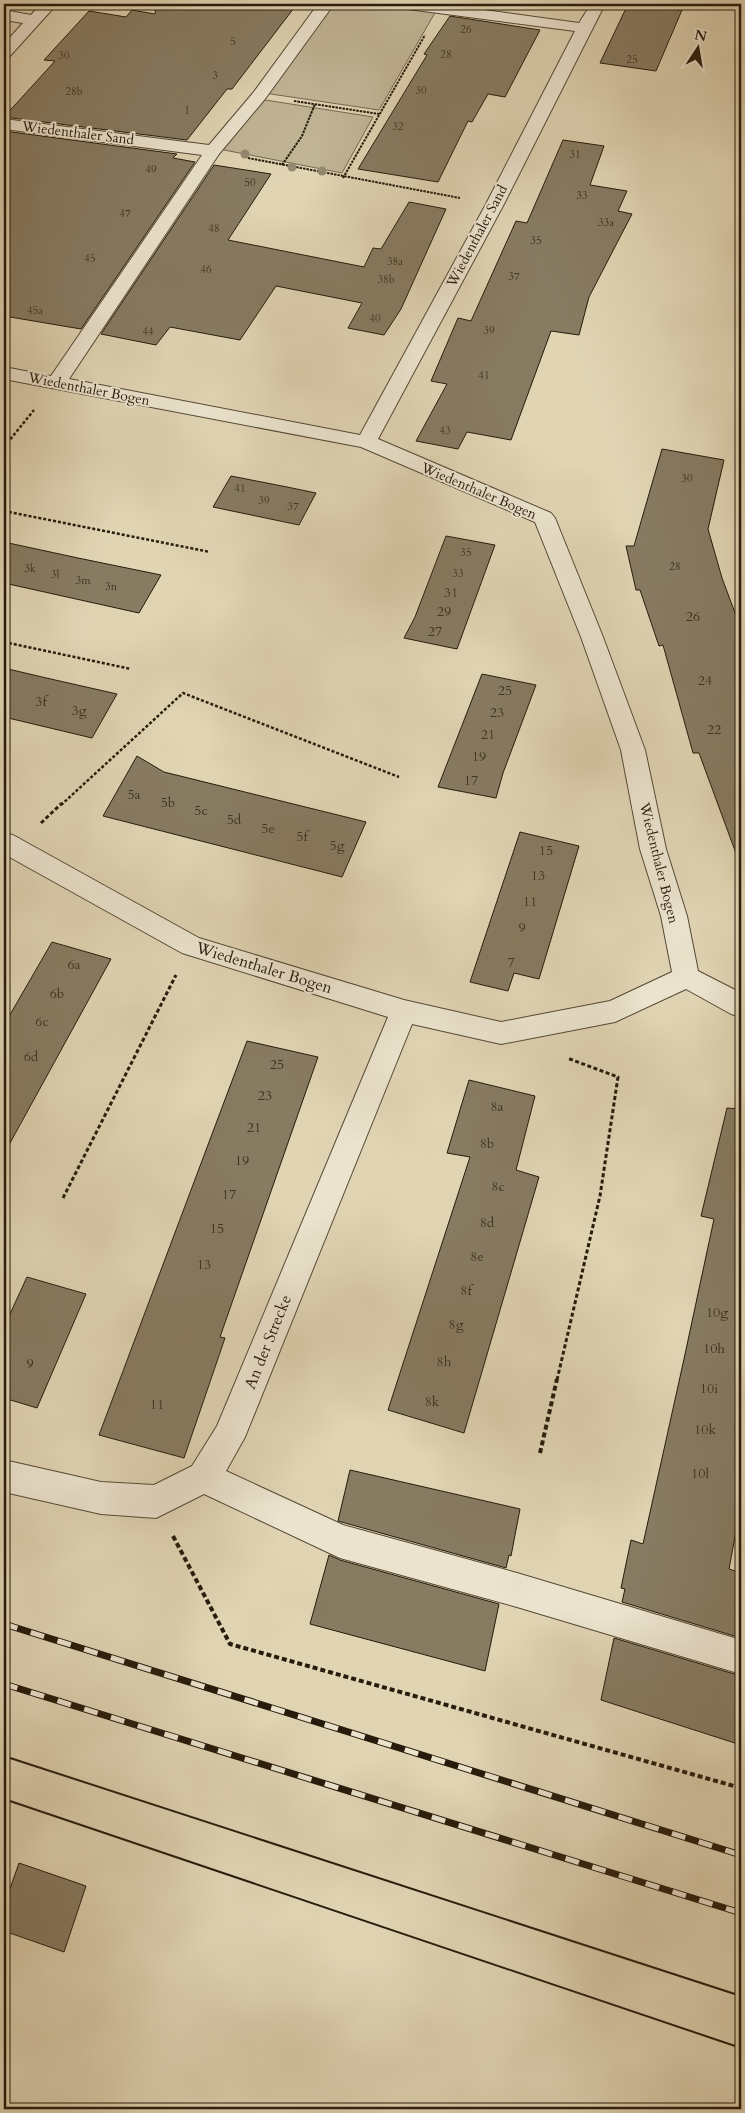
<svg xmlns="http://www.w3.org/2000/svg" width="745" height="2113" font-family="Cardo,serif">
<rect width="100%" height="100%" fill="#e0d4b3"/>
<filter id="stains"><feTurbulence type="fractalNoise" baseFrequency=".004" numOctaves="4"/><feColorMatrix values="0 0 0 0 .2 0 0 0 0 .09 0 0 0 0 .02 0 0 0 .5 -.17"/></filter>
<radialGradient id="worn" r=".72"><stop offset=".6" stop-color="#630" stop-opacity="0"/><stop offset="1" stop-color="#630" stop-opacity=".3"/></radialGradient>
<!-- green -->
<g fill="#c1b596" stroke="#746850">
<polygon points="332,4 387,4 436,11 379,110 264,93"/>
<polygon points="259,99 373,117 342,173 219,149"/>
</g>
<!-- building -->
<g fill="#877b62" stroke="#271b0b">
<polygon points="156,4 297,4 232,89 227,89 187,140 4,117 55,61 44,60 89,11 126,17 132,10 155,14"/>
<polygon points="628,4 682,10 656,71 600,63"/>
<polygon points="450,16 540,30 505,97 488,94 472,122 468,121 438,182 358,169 427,55 424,54"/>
<polygon points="4,131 177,154 173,158 195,162 81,329 4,316"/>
<polygon points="563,140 604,146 590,185 627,191 618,211 632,214 589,297 579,335 551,331 511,440 467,432 458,449 416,441 447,384 431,381 458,318 471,321 516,221 527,223"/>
<polygon points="214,165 271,174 228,240 364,267 373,248 381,249 409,202 446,209 401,309 384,335 348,328 362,303 276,286 240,340 170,327 156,345 101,334"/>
<polygon points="662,449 724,460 708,529 722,578 741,629 741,856 737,856 699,753 693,753 663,645 659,646 640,590 636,590 626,546 634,546"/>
<polygon points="231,476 287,487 316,493 299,525 213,507"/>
<polygon points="446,536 495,545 457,649 404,638 415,617"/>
<polygon points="4,542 78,558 161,575 139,613 4,583"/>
<polygon points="4,668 42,677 117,694 92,738 4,717"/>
<polygon points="482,674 536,685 503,773 496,798 438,787"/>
<polygon points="137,756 164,772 366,822 342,877 103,816"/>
<polygon points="520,832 579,846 539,979 514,973 508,991 470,982"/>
<polygon points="52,942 111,959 4,1154 4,1025"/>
<polygon points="247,1041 318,1057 220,1337 225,1338 184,1458 99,1435"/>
<polygon points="469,1080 535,1096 516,1170 539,1177 464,1433 388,1410 470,1157 447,1153"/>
<polygon points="727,1108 741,1109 741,1504 729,1569 741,1573 741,1638 622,1602 625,1589 621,1588 631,1540 643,1544 684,1359 714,1219 701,1216"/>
<polygon points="27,1277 86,1294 37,1408 4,1398 4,1327"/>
<polygon points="350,1470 520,1509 511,1556 509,1555 506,1568 338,1521"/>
<polygon points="329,1555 340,1560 499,1604 485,1671 310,1624"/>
<polygon points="614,1638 741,1676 741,1745 601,1700"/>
<polygon points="19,1863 86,1886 64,1952 4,1931 4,1906"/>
</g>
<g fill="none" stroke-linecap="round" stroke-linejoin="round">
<!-- minor casing -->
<g stroke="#554935" stroke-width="2">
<g id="minor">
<polygon points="41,4 57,4 10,56 4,58 4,44 23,23 4,20 4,10 31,15"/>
<polygon points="318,4 334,4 265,99 219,154 69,379 360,435 486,204 575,31 408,9 403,7 400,4 440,4 579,23 591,4 605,4 504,204 378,439 551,513 555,518 603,637 645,750 666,849 687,916 698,971 741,993 741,1017 731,1014 686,989 615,1022 501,1044 412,1024 245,1437 226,1471 343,1525 517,1573 741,1640 741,1674 517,1607 340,1558 204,1494 156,1518 101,1514 4,1492 4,1460 101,1482 154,1485 192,1466 217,1426 388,1017 182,953 4,854 4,833 13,835 199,938 404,1000 501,1022 610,1001 672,972 661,916 640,849 621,750 581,637 535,522 361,447 4,379 4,367 51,376 202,155 4,129 4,119 209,145 253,93"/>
</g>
</g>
<!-- path-far3 -->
<g stroke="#271b0b" stroke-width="2" stroke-dasharray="2.5 1" stroke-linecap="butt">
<polyline points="294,101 379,114"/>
<polyline points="248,158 460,198"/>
<polyline points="282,165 302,136 315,104"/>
<polyline points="343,178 425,35"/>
</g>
<!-- path-far2 -->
<g stroke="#271b0b" stroke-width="2.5" stroke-dasharray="3 2" stroke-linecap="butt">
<polyline points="4,447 34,410"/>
<polyline points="4,511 210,552"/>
<polyline points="4,642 131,669"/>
<polyline points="61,805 183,693 399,777"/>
</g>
<!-- path-far1 -->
<g stroke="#271b0b" stroke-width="3" stroke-dasharray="4 2.5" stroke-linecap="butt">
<polyline points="41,823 62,803"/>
<polyline points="63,1198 176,975"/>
<polyline points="557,1380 600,1196 618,1077 567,1058"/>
</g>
<!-- path -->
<g stroke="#271b0b" stroke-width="4" stroke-dasharray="5 3" stroke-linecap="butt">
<polyline points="540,1453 557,1379"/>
<polyline points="173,1536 230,1644 741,1788"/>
</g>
<!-- minor -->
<use href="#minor" fill="#ebe3ce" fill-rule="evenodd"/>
<!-- tram -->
<g stroke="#271b0b" stroke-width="2">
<polyline points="4,1756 741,1996"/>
<polyline points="4,1799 741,2048"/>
</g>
<!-- rail casing -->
<g stroke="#271b0b" stroke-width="7">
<g id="rail">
<polyline points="4,1624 741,1855"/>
<polyline points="4,1684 741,1913"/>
</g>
</g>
<!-- rail -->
<use href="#rail" stroke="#ebe3ce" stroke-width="5" stroke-dasharray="14" stroke-linecap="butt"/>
</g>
<!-- trees -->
<g fill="#94886e">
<circle cx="245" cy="154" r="4.5"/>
<circle cx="292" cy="167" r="4.5"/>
<circle cx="322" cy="171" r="4.5"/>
</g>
<g text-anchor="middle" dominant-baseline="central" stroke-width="4" stroke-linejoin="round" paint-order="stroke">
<!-- far-number labels -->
<g font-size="11" fill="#3f3321">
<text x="466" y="29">26</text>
<text x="233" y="41">5</text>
<text x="446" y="54">28</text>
<text x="64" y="55">30</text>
<text x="632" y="59">25</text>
<text x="215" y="75">3</text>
<text x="421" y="90">30</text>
<text x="74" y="91">28b</text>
<text x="187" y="110">1</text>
<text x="398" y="126">32</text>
<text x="575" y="154">31</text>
<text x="151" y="169">49</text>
<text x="250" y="182">50</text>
<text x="582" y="195">33</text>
<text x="125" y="213">47</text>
<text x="606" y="222">33a</text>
<text x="214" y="228">48</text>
<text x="536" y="240">35</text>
<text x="90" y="258">45</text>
<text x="395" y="261">38a</text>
<text x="206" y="269">46</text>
<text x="514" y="276">37</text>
<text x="386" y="279">38b</text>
<text x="35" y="310">45a</text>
<text x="375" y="318">40</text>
<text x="489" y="330">39</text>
<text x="148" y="331">44</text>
<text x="484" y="375">41</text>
<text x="445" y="430">43</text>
<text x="687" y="478">30</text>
<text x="240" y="488">41</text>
<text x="264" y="500">39</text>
<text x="293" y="506">37</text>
<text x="466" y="552">35</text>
<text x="675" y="566">28</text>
<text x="30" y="568">3k</text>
<text x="458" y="573">33</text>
<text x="55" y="574">3l</text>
<text x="83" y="580">3m</text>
<text x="111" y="586">3n</text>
</g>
<!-- far-street labels -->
<g font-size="14" fill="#271b0b" stroke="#ebe3ce">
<text transform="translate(78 133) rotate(7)">Wiedenthaler Sand</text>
<text transform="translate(477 236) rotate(-62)">Wiedenthaler Sand</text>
<text transform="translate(89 389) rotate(11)">Wiedenthaler Bogen</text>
<text transform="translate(479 491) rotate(23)">Wiedenthaler Bogen</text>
<text transform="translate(659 863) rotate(76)">Wiedenthaler Bogen</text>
</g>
<!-- number labels -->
<g font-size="14" fill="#3f3321">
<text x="451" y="592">31</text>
<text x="444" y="611">29</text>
<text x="693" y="616">26</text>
<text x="435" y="631">27</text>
<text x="705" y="680">24</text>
<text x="505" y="690">25</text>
<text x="41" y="701">3f</text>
<text x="79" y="710">3g</text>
<text x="497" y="712">23</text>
<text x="714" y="729">22</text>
<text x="488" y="734">21</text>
<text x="479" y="756">19</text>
<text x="471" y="780">17</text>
<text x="134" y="794">5a</text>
<text x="168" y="802">5b</text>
<text x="201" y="810">5c</text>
<text x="234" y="819">5d</text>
<text x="268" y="828">5e</text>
<text x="302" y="836">5f</text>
<text x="337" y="845">5g</text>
<text x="546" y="850">15</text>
<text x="538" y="875">13</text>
<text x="530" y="901">11</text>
<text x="522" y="927">9</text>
<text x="511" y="962">7</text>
<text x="74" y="964">6a</text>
<text x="57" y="993">6b</text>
<text x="42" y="1021">6c</text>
<text x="31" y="1056">6d</text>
<text x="277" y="1064">25</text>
<text x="265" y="1095">23</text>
<text x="497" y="1106">8a</text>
<text x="254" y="1127">21</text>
<text x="487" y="1143">8b</text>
<text x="242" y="1160">19</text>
<text x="498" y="1186">8c</text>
<text x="229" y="1194">17</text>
<text x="487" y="1222">8d</text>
<text x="217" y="1228">15</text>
<text x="477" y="1256">8e</text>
<text x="204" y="1264">13</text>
<text x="466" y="1290">8f</text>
<text x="717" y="1312">10g</text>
<text x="456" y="1324">8g</text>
<text x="714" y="1348">10h</text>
<text x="444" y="1361">8h</text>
<text x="30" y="1363">9</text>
<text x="709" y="1388">10i</text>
<text x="432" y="1401">8k</text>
<text x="157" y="1404">11</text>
<text x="705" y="1429">10k</text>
<text x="700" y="1473">10l</text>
</g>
<!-- street labels -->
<g font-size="16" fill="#271b0b" stroke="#ebe3ce">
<text transform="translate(264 968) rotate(17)">Wiedenthaler Bogen</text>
<text transform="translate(268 1342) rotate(-68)">An der Strecke</text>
</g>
</g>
<!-- margin -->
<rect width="745" height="2113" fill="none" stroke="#e0d4b3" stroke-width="20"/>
<rect x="5" y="5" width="735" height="2103" fill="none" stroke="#271b0b" stroke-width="2.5"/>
<rect x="10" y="10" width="725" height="2093" fill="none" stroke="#271b0b"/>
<!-- north arrow -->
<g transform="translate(698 48) rotate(12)" stroke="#ebe3ce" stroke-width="4" paint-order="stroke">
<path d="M0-4L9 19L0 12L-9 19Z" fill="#271b0b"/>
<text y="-8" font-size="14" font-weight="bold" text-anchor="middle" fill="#271b0b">N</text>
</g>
<rect width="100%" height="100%" filter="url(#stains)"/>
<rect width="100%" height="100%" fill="url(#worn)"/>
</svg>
